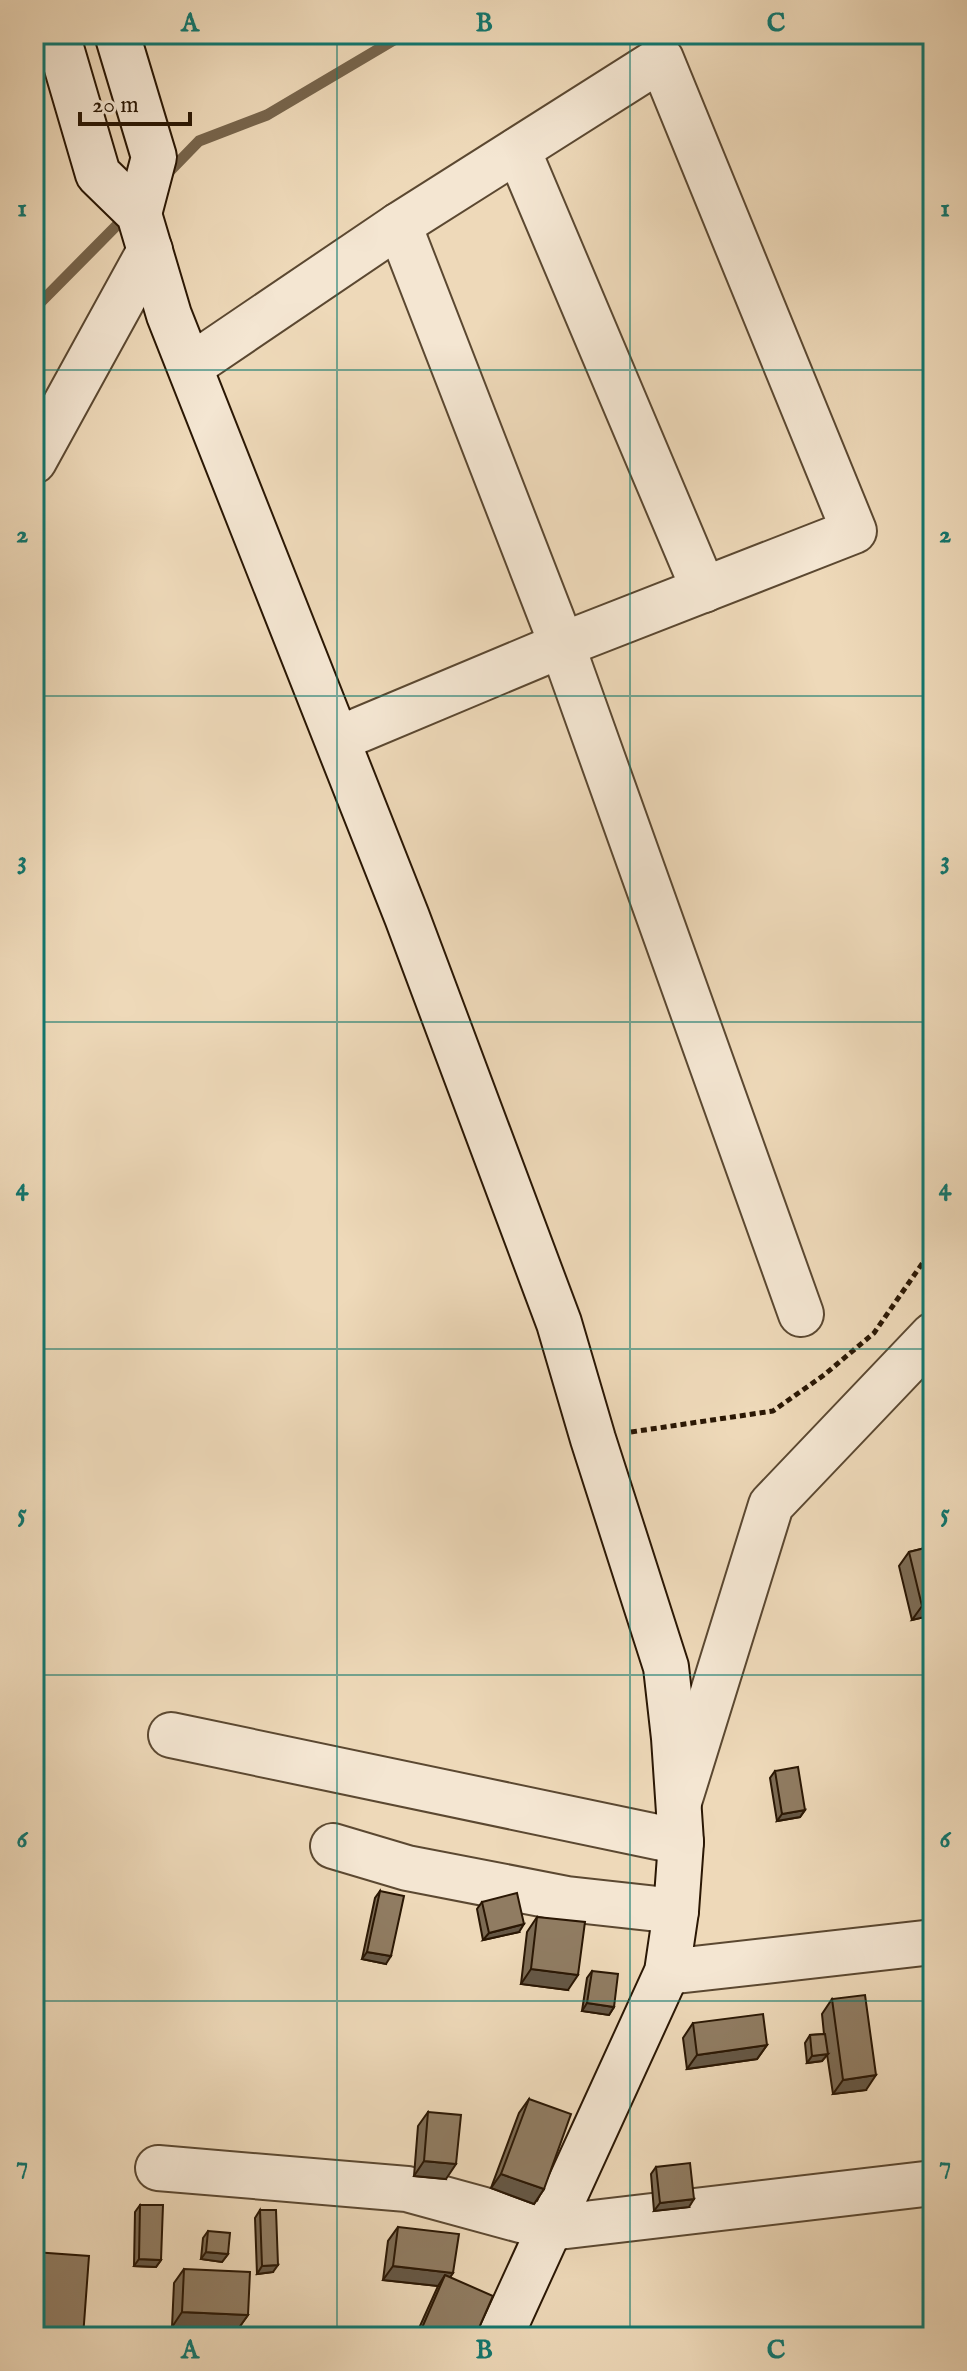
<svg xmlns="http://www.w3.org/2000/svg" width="967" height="2371" font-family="'IM FELL English',serif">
<rect width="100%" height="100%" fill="#eed9b9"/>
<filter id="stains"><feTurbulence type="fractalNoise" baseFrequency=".0025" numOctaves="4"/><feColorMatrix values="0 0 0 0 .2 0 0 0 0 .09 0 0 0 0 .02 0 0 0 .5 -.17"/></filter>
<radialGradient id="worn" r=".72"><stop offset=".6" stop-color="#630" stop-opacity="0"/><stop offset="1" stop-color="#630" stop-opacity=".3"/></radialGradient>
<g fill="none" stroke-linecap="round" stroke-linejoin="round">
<!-- stream -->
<g stroke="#77644b" stroke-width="11">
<polyline points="166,175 199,141 267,115 404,34"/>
<polyline points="34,309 126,216"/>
</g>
<!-- street casing -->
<g stroke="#5b4831" stroke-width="48">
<g id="street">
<polyline points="518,150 704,590"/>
<polyline points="399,225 562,645 801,1314"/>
<polyline points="191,366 399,225 661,59 854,531 562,645 338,739"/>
<polyline points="34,461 150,250"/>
<polyline points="171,1735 681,1842"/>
<polyline points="679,1802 771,1505 933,1335"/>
<polyline points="333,1846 407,1868 567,1899 676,1911"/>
<polyline points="667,1972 933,1942"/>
<polyline points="158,2168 407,2189 550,2228 933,2183"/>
</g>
</g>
<!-- secondary casing -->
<g stroke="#2a1704" stroke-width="48">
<g id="secondary">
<polyline points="57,34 98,174 139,214 169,315 407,917 559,1323 593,1439 666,1667 674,1738 681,1842 676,1911 667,1972 500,2337"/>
<polyline points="117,34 154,157 139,214"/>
</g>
</g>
<!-- path -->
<polyline stroke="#2a1704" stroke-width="5" stroke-dasharray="6 4" stroke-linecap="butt" points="631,1432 773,1411 824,1375 874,1333 933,1248"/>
<!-- street -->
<use href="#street" stroke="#f4e6d2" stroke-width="44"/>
<!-- secondary -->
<use href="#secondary" stroke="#f4e6d2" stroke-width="44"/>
</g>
<!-- wall -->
<g fill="#7c6b54" stroke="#2a1704" stroke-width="2">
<polygon points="933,1546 933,1615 912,1620 899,1566 909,1552"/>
<polygon points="775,1771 805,1810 800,1817 777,1821 770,1778"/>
<polygon points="380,1891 386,1964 362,1959 375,1898"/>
<polygon points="482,1902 519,1932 483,1940 477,1909"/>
<polygon points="537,1917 568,1990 521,1984 527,1932"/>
<polygon points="592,1971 614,2007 609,2015 582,2011 587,1978"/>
<polygon points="832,1999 866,2090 833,2094 827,2054 822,2061 807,2063 805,2043 810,2035 824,2034 822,2014"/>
<polygon points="693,2023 767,2045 757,2059 687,2069 683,2038"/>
<polygon points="529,2099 544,2189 534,2204 491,2188 519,2113"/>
<polygon points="428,2112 446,2179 414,2176 418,2126"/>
<polygon points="656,2167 689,2207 654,2211 651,2174"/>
<polygon points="140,2205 161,2260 156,2267 134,2266 135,2212"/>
<polygon points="260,2210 273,2272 257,2274 255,2218"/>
<polygon points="398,2227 453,2273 450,2277 475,2337 415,2337 438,2286 383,2280 388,2241"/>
<polygon points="208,2231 228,2254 222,2262 201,2259 203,2238"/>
<polygon points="184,2269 248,2315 238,2329 194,2328 194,2337 172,2337 172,2334 177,2327 172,2327 174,2283"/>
</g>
<!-- shaded-wall -->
<g fill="#655745" stroke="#2a1704" stroke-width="2">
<polygon points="933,1603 933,1615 912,1620 922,1606"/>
<polygon points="805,1810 800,1817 777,1821 782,1814"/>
<polygon points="524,1924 519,1932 483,1940 489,1933"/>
<polygon points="367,1952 391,1956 386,1964 362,1959"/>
<polygon points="531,1969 578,1975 568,1990 521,1984"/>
<polygon points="587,2003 614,2007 609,2015 582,2011"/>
<polygon points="767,2045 757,2059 687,2069 697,2055"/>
<polygon points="828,2054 822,2061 807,2063 812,2056"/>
<polygon points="876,2075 866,2090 833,2094 843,2080"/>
<polygon points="424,2161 456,2164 446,2179 414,2176"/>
<polygon points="501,2174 544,2189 534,2204 491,2188"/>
<polygon points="694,2199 689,2207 654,2211 660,2203"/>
<polygon points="206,2252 228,2254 222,2262 201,2259"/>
<polygon points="139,2259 161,2260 156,2267 134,2266"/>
<polygon points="278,2265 273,2272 257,2274 262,2266"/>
<polygon points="393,2266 453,2273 443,2287 445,2275 438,2286 383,2280"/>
<polygon points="182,2312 248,2315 238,2329 172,2327"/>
<polygon points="34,2334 82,2337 34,2337"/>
</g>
<!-- building -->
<g fill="#907c62" stroke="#2a1704" stroke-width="2">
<polygon points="933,1546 933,1603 922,1606 909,1552"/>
<polygon points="798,1767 805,1810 782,1814 775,1771"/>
<polygon points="380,1891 404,1896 391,1956 367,1952"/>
<polygon points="517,1893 524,1924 489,1933 482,1902"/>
<polygon points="537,1917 585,1922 578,1975 531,1969"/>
<polygon points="592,1971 618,1974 614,2007 587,2003"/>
<polygon points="865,1995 876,2075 843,2080 832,1999"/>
<polygon points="763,2014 767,2045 697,2055 693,2023"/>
<polygon points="825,2034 828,2054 812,2056 810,2035"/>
<polygon points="529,2099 571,2114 544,2189 501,2174"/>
<polygon points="428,2112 461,2115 456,2164 424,2161"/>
<polygon points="690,2163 694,2199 660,2203 656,2167"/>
<polygon points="140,2205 163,2205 161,2260 139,2259"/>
<polygon points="260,2210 276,2210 278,2265 262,2266"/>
<polygon points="398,2227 459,2234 453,2273 393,2266"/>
<polygon points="208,2231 230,2233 228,2254 206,2252"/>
<polygon points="34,2252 89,2256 83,2337 34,2334"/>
<polygon points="184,2269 250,2272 248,2315 182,2312"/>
<polygon points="445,2275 493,2296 475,2337 418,2337"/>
<rect x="177" y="2327" width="17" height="10"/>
</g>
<!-- grid -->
<path fill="none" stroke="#0f766e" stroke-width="2" stroke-opacity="0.55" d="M337 34V2337M630 34V2337M34 370H933M34 696H933M34 1022H933M34 1349H933M34 1675H933M34 2001H933"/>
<!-- margin -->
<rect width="967" height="2371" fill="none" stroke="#eed9b9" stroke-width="88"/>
<!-- scale -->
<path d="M80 112v12h110v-12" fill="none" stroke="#2a1704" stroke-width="4"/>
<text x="92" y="112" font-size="24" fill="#2a1704" stroke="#f4e6d2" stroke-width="6" paint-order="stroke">20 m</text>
<rect x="44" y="44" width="879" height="2283" fill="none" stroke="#0f766e" stroke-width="3"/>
<g font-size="26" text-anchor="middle" font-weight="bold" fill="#0f766e">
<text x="190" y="31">A</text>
<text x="484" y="31">B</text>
<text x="776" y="31">C</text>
<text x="22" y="216">1</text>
<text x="945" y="216">1</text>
<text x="22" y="542">2</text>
<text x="945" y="542">2</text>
<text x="22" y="868">3</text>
<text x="945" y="868">3</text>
<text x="22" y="1195">4</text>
<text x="945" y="1195">4</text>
<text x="22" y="1521">5</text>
<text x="945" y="1521">5</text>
<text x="22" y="1847">6</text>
<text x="945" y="1847">6</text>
<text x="22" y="2173">7</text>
<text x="945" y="2173">7</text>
<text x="190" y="2358">A</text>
<text x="484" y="2358">B</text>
<text x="776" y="2358">C</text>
</g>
<rect width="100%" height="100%" filter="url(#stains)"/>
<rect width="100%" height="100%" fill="url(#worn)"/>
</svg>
